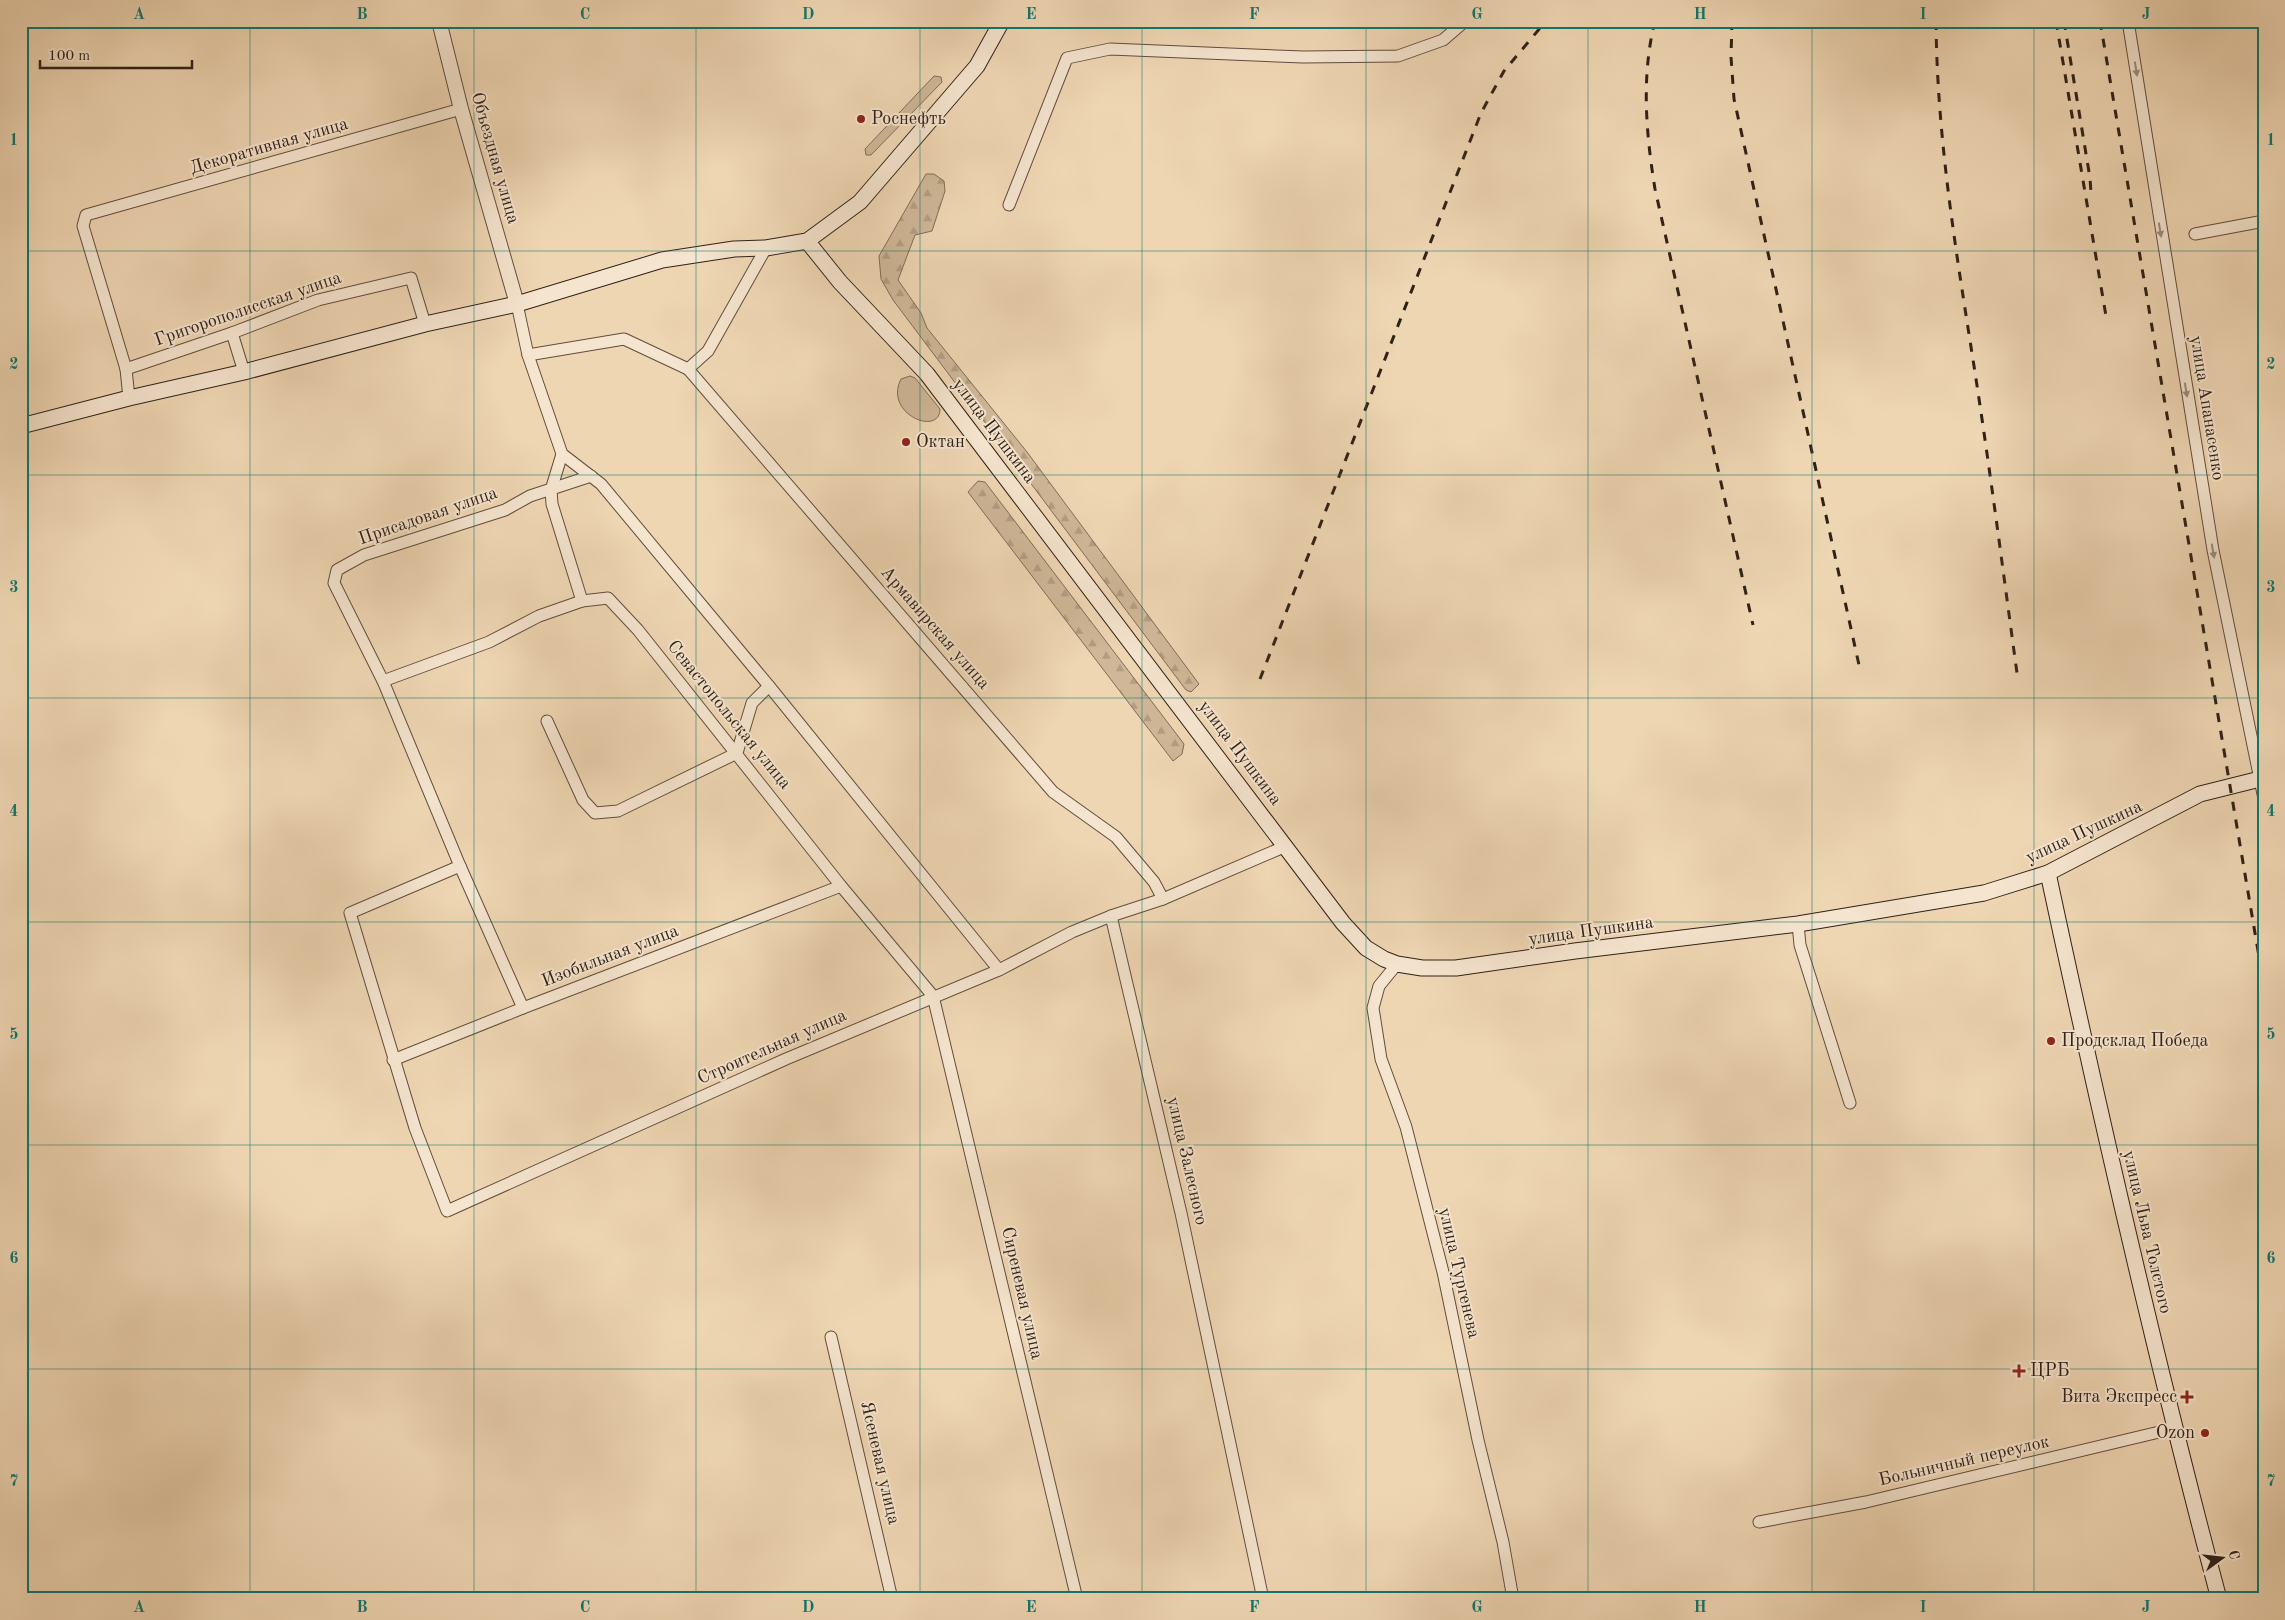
<svg xmlns="http://www.w3.org/2000/svg" width="2285" height="1620" font-family="'Old Standard TT',serif">
<defs>
<pattern id="forest-firs" width="22" height="20" patternUnits="userSpaceOnUse" patternTransform="scale(1.25)"><rect width="22" height="20" fill="#cfb798"/><path d="M5 1l3.5 6h-7zM16 11l3.5 6h-7z" fill="#b29d82"/></pattern>
</defs>
<rect width="100%" height="100%" fill="#efd6b3"/>
<filter id="stains"><feTurbulence type="fractalNoise" baseFrequency=".004" numOctaves="4"/><feColorMatrix values="0 0 0 0 .2 0 0 0 0 .09 0 0 0 0 .02 0 0 0 .5 -.17"/></filter>
<radialGradient id="worn" r=".72"><stop offset=".6" stop-color="#630" stop-opacity="0"/><stop offset="1" stop-color="#630" stop-opacity=".3"/></radialGradient>
<!-- grass -->
<g fill="#cfb798" stroke="#806c58">
<polygon points="934,76 941,77 942,82 871,155 866,155 865,149"/>
<path d="M910 376 915 378 940 409C940 437 883 414 901 379Z"/>
</g>
<!-- forest -->
<g fill="url(#forest-firs)" stroke="#806c58">
<polygon points="926,174 934,174 944,181 945,191 932,231 915,235 898,280 921,313 927,328 1027,452 1199,684 1191,692 1186,690 893,300 881,279 879,256"/>
<polygon points="978,481 985,482 1184,744 1182,754 1173,761 968,492"/>
</g>
<g fill="none" stroke-linecap="round" stroke-linejoin="round">
<!-- minor casing -->
<g stroke="#604e3e" stroke-width="13">
<g id="minor">
<polyline points="2128,21 2213,550 2264,799"/>
<polyline points="1009,205 1067,58 1110,49 1303,57 1398,56 1443,40 1465,21"/>
<polyline points="2195,234 2264,221"/>
<polyline points="766,248 708,351 688,369 1053,792 1116,837 1154,882 1163,899"/>
<polyline points="517,304 528,355 562,454 601,484 769,686 999,970"/>
<polyline points="232,333 244,372"/>
<polyline points="528,355 624,339 688,369"/>
<polyline points="126,369 232,333 318,300 411,278 425,324"/>
<polyline points="129,398 126,369 83,226 86,215 461,109"/>
<polyline points="562,454 551,490 552,504 582,601 608,598 638,630 841,886 933,996 1077,1599"/>
<polyline points="383,681 489,642 539,616 582,601"/>
<polyline points="547,721 583,800 595,813 618,811 737,753 752,703 769,686"/>
<polyline points="460,866 350,913 415,1128 447,1211 786,1059 999,970 1072,932 1111,916"/>
<polyline points="1798,924 1800,945 1850,1103"/>
<polyline points="1397,964 1379,986 1373,1008 1381,1059 1406,1127 1443,1272 1478,1440 1503,1542 1513,1599"/>
<polyline points="523,1008 460,866 383,681 334,583 337,570 364,555 505,510 530,496 591,476"/>
<polyline points="393,1060 523,1008 841,886"/>
<polyline points="831,1337 892,1599"/>
<polyline points="1759,1522 1866,1502 2176,1428"/>
<polyline points="1263,1599 1181,1213 1111,916 1163,899 1286,846"/>
</g>
</g>
<!-- tertiary casing -->
<g stroke="#604e3e" stroke-width="16">
<polyline id="tertiary" points="439,21 461,109 517,304"/>
</g>
<!-- secondary casing -->
<g stroke="#302117" stroke-width="17">
<g id="secondary">
<polyline points="807,241 840,282 927,374 1343,923 1366,948 1384,959 1397,964 1422,968 1456,968 1575,951 1798,924 1984,893 2048,873 2200,794 2264,778"/>
<polyline points="21,426 129,398 244,372 425,324 517,304 662,260 734,249 766,248 807,241 860,202 977,66 1002,21"/>
<path d="M2048 873C2100 1116 2155 1358 2219 1599"/>
</g>
</g>
<!-- minor -->
<use href="#minor" stroke="#f5e4ce" stroke-width="11"/>
<!-- tertiary -->
<use href="#tertiary" stroke="#f5e4ce" stroke-width="14"/>
<!-- secondary -->
<use href="#secondary" stroke="#f5e4ce" stroke-width="15"/>
<!-- rail -->
<g stroke="#302117" stroke-width="3" stroke-dasharray="9 9" stroke-linecap="butt">
<path d="M1655 21C1641 76 1646 134 1655 189L1753 625"/>
<polyline points="1732,21 1731,57 1734,99 1859,665"/>
<path d="M1936 21C1937 139 1956 251 1974 366 1990 469 2003 571 2017 673"/>
<polyline points="2056,21 2107,322"/>
<polyline points="2064,21 2090,178 2091,193"/>
<polyline points="2100,21 2264,986"/>
<polyline points="1260,679 1481,113 1504,71 1546,21"/>
</g>
</g>
<!-- one-way arrows -->
<defs><path id="oneway-solid" d="M-6-.8H1V-3.2L6.5 0L1 3.2V.8H-6Z" transform="scale(1.25)"/></defs>
<g fill="#9c8c7c">
<use href="#oneway-solid" transform="translate(2136 69) rotate(81)"/>
<use href="#oneway-solid" transform="translate(2160 230) rotate(81)"/>
<use href="#oneway-solid" transform="translate(2186 390) rotate(81)"/>
<use href="#oneway-solid" transform="translate(2213 551) rotate(80)"/>
</g>
<!-- grid -->
<path fill="none" stroke="#0f766e" stroke-width="1" stroke-opacity="0.55" d="M250 21V1599M474 21V1599M696 21V1599M920 21V1599M1142 21V1599M1366 21V1599M1588 21V1599M1812 21V1599M2034 21V1599M21 251H2264M21 475H2264M21 698H2264M21 922H2264M21 1145H2264M21 1369H2264"/>
<!-- markers -->
<g fill="#8f2418" stroke="#f5e4ce" stroke-width="2">
<circle cx="861" cy="119" r="5"/>
<circle cx="906" cy="442" r="5"/>
<circle cx="2051" cy="1041" r="5"/>
<path d="M2016.5 1363.5h5v5h5v5h-5v5h-5v-5h-5v-5h5z"/>
<path d="M2184.5 1389.5h5v5h5v5h-5v5h-5v-5h-5v-5h5z"/>
<circle cx="2205" cy="1433" r="5"/>
</g>
<g text-anchor="middle" dominant-baseline="central" stroke-width="4" stroke-linejoin="round" paint-order="stroke">
<!-- poi labels -->
<g font-size="18" fill="#302117" stroke="#f5e4ce" text-anchor="start">
<text x="871" y="119">Роснефть</text>
<text x="916" y="442">Октан</text>
<text x="2061" y="1041">Продсклад Победа</text>
<text x="2030" y="1371">ЦРБ</text>
<text x="2177" y="1397" text-anchor="end">Вита Экспресс</text>
<text x="2195" y="1433" text-anchor="end">Ozon</text>
</g>
<!-- street labels -->
<g font-size="18" fill="#302117" stroke="#f5e4ce">
<text transform="translate(269 146) rotate(-16)">Декоративная улица</text>
<text transform="translate(495 158) rotate(74)">Объездная улица</text>
<text transform="translate(248 309) rotate(-19)">Григорополисская улица</text>
<text transform="translate(2207 408) rotate(81)">улица Апанасенко</text>
<text transform="translate(994 431) rotate(53)">улица Пушкина</text>
<text transform="translate(428 516) rotate(-19)">Присадовая улица</text>
<text transform="translate(935 628) rotate(49)">Армавирская улица</text>
<text transform="translate(729 715) rotate(51)">Севастопольская улица</text>
<text transform="translate(1240 753) rotate(53)">улица Пушкина</text>
<text transform="translate(2084 832) rotate(-25)">улица Пушкина</text>
<text transform="translate(1591 931) rotate(-8)">улица Пушкина</text>
<text transform="translate(610 956) rotate(-21)">Изобильная улица</text>
<text transform="translate(772 1047) rotate(-24)">Строительная улица</text>
<text transform="translate(1187 1161) rotate(77)">улица Залесного</text>
<text transform="translate(2147 1232) rotate(77)">улица Льва Толстого</text>
<text transform="translate(1459 1273) rotate(77)">улица Тургенева</text>
<text transform="translate(1022 1293) rotate(77)">Сиреневая улица</text>
<text transform="translate(1964 1461) rotate(-13)">Больничный переулок</text>
<text transform="translate(880 1463) rotate(77)">Ясеневая улица</text>
</g>
</g>
<!-- margin -->
<rect width="2285" height="1620" fill="none" stroke="#efd6b3" stroke-width="55"/>
<!-- north arrow -->
<g transform="translate(2222 1558) rotate(75)" stroke="#f5e4ce" stroke-width="4" paint-order="stroke">
<path d="M0-4L9 19L0 12L-9 19Z" fill="#302117"/>
<text y="-8" font-size="14" font-weight="bold" text-anchor="middle" fill="#302117">С</text>
</g>
<!-- scale -->
<path d="M40 60v8h152v-8" fill="none" stroke="#302117" stroke-width="2.5"/>
<text x="48" y="60" font-size="15" fill="#302117" stroke="#f5e4ce" stroke-width="4" paint-order="stroke">100 m</text>
<rect x="28" y="28" width="2230" height="1564" fill="none" stroke="#0f766e" stroke-width="2"/>
<g font-size="16" text-anchor="middle" font-weight="bold" fill="#0f766e">
<text x="139" y="19">A</text>
<text x="362" y="19">B</text>
<text x="585" y="19">C</text>
<text x="808" y="19">D</text>
<text x="1031" y="19">E</text>
<text x="1254" y="19">F</text>
<text x="1477" y="19">G</text>
<text x="1700" y="19">H</text>
<text x="1923" y="19">I</text>
<text x="2146" y="19">J</text>
<text x="14" y="145">1</text>
<text x="2271" y="145">1</text>
<text x="14" y="369">2</text>
<text x="2271" y="369">2</text>
<text x="14" y="592">3</text>
<text x="2271" y="592">3</text>
<text x="14" y="816">4</text>
<text x="2271" y="816">4</text>
<text x="14" y="1039">5</text>
<text x="2271" y="1039">5</text>
<text x="14" y="1263">6</text>
<text x="2271" y="1263">6</text>
<text x="14" y="1486">7</text>
<text x="2271" y="1486">7</text>
<text x="139" y="1612">A</text>
<text x="362" y="1612">B</text>
<text x="585" y="1612">C</text>
<text x="808" y="1612">D</text>
<text x="1031" y="1612">E</text>
<text x="1254" y="1612">F</text>
<text x="1477" y="1612">G</text>
<text x="1700" y="1612">H</text>
<text x="1923" y="1612">I</text>
<text x="2146" y="1612">J</text>
</g>
<rect width="100%" height="100%" filter="url(#stains)"/>
<rect width="100%" height="100%" fill="url(#worn)"/>
</svg>
